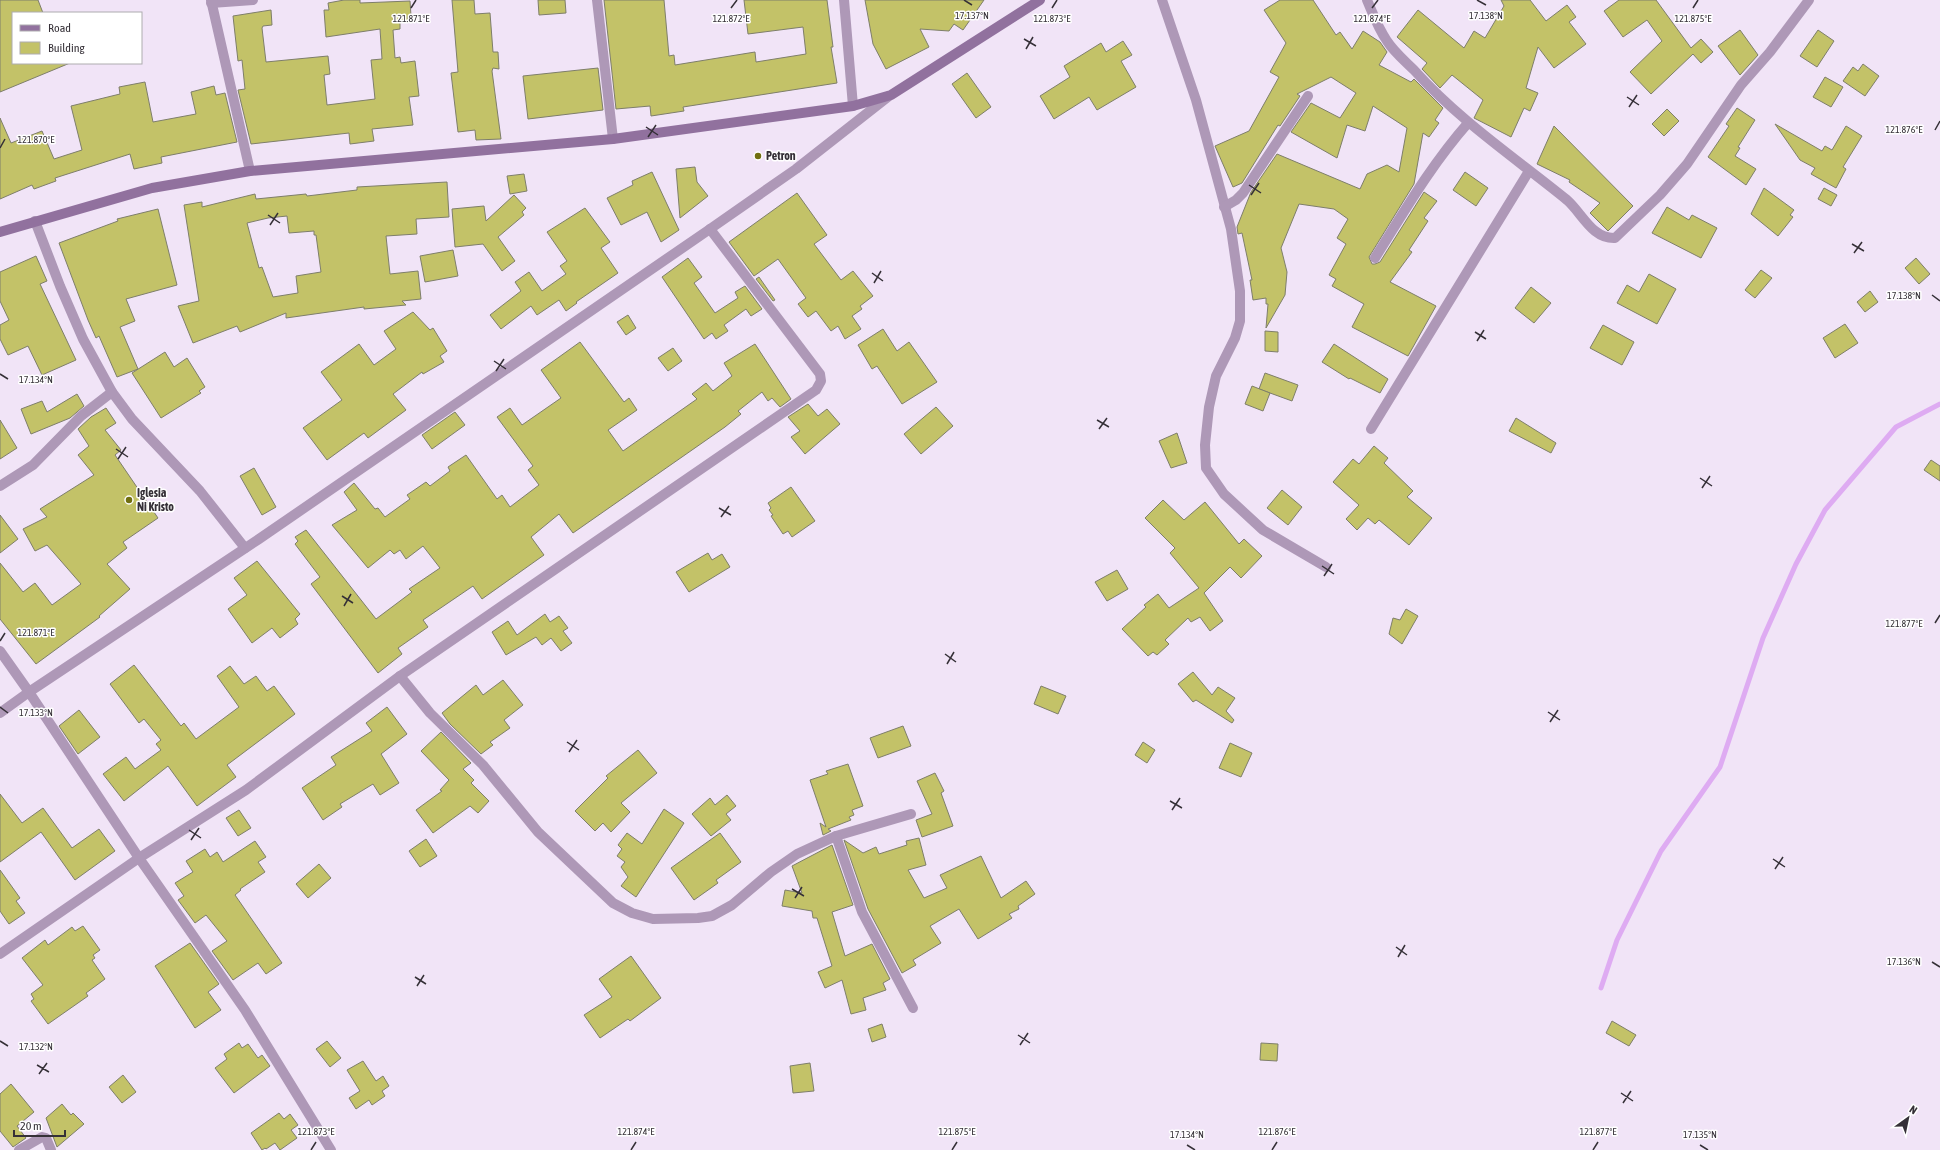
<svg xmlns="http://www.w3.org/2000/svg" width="1940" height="1150" font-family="'Asap Condensed',sans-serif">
<rect width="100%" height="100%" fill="#f1e4f7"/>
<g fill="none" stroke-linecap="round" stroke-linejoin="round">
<!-- stream -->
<polyline stroke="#deabf2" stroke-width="5" points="1601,988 1617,940 1661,851 1720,767 1763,638 1796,564 1825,510 1896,427 1940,404"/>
</g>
<!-- building -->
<g fill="#c3c268" stroke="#7e7e6a" fill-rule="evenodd">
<polygon points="0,0 38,0 43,13 13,13 13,63 70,63 0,92"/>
<polygon points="344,0 360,0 360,3 410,1 411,16 408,16 408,22 400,22 400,29 393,30 395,58 400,57 401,63 415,61 419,96 409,97 413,125 372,129 374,141 350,144 349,133 251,144 238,90 245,89 242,60 238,61 233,16 271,10 272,25 263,26 262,28 266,62 328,56 330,74 324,75 327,105 375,99 371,60 382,59 380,29 326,37 324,10 329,10 328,3"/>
<polygon points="452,0 474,0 475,14 490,13 493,52 498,52 499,69 493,68 492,71 501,139 476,140 475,130 458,132 451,73 458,72"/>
<polygon points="538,0 565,0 566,13 539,15"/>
<polygon points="604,0 664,0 669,56 674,55 675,65 755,52 756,62 806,54 803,27 748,34 744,0 827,0 833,47 831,47 837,83 683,107 684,111 651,116 650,106 616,109"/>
<polygon points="865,0 984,0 963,30 954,24 949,31 920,29 929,47 886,69 873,44"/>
<polygon points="1280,0 1313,0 1336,35 1340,32 1352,49 1363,31 1380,42 1387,52 1379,65 1411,82 1414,79 1443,108 1435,120 1439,123 1429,137 1423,133 1414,184 1369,257 1372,264 1375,264 1380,262 1424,192 1437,201 1424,218 1428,221 1409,250 1412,252 1390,282 1436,306 1408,356 1352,327 1364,304 1332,286 1336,279 1329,275 1346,244 1337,238 1348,219 1334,209 1299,204 1281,248 1287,272 1285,295 1266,328 1268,304 1266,304 1266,298 1253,300 1250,280 1252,280 1242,233 1238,234 1237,227 1251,192 1277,154 1360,189 1367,174 1387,165 1399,172 1407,128 1373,106 1365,131 1347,125 1337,158 1291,132 1311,103 1340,118 1356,93 1331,77 1297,94 1300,96 1280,126 1278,125 1242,183 1233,187 1215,146 1249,131 1279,77 1270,72 1286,43 1264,10"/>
<polygon points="1501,0 1530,0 1546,21 1567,5 1576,17 1569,22 1586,44 1554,68 1538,47 1526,88 1538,93 1530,111 1524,108 1511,137 1474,118 1483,100 1452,75 1440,88 1422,69 1427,63 1397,37 1418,10 1464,48 1474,31 1485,38 1504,6"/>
<polygon points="1619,0 1656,0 1691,48 1701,39 1713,52 1701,63 1693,54 1651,94 1630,72 1662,41 1647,20 1623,37 1604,11"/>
<polygon points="1740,30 1758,55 1740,75 1718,46"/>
<polygon points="1818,30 1834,41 1817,67 1800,56"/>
<polygon points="1123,41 1132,55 1121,61 1136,87 1097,110 1089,97 1054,119 1040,96 1070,77 1064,66 1101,43 1106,52"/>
<polygon points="1863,64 1879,76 1865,96 1843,81 1853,67 1858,71"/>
<polygon points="598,68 603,110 528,119 523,76"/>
<polygon points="967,73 991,107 976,118 952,84"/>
<polygon points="1825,77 1843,87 1831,107 1813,97"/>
<polygon points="145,82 153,122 196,114 191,92 214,86 216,95 225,93 237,142 161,157 162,163 134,169 130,154 55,178 56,181 34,189 32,185 0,199 0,118 11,143 42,131 54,159 82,150 71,106 120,94 119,87"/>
<polygon points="1737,108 1755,120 1738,147 1740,148 1735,156 1756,169 1746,185 1708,157 1729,126 1726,124"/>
<polygon points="1667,109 1679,121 1664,136 1652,124"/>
<polygon points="1775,124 1822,151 1825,146 1832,150 1846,126 1862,136 1843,167 1846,169 1836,188 1811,174 1815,168 1800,160"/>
<polygon points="1554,126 1633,206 1608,231 1590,213 1600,203 1569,182 1570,180 1537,164"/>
<polygon points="695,167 697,182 708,196 680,218 676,169"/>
<polygon points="652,172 679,230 661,242 647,212 621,225 607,198 633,185 632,181"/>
<polygon points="1465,172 1488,188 1476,206 1453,190"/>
<polygon points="524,174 527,191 510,194 507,176"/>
<path d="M447 182 449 217 416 219 417 234 386 236 390 274 418 271 421 299 402 301 406 305 364 309V307L286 318V313L240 332 237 326 193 343 178 306 199 301 184 205 202 202V207L255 194 256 199 306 194 307 196 357 190V187ZM287 216 289 233 314 231V235H316L321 272 296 276 298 293 273 297 262 267 259 268 247 223 268 218Z"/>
<polygon points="1764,188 1794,210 1790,215 1793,217 1778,236 1751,214"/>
<polygon points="1824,188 1837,195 1831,206 1818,199"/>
<polygon points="797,193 827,235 814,244 841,280 853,271 873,296 860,306 862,309 852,316 861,329 845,339 838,326 831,331 816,311 808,317 798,304 806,298 778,259 754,276 729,242"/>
<polygon points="514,195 526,208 522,212 524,215 498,237 515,261 502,271 483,244 455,247 452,209 484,206 486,221"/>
<polygon points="1667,207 1689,220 1692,215 1717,228 1701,258 1652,233"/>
<polygon points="585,208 610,242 601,248 618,273 576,302 577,303 566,311 559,300 537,315 531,306 501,329 490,315 521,291 515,282 529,272 542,291 566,274 560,266 567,261 547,232"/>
<polygon points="158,209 177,285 126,299 135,321 120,327 138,369 117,377 99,336 96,338 88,320 59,243 118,221 117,219"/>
<polygon points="453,250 458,276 425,282 420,256"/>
<polygon points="36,256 47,281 40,284 76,360 42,375 28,346 8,355 0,339 0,325 9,320 0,301 0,272"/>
<polygon points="688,258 702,277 694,283 715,313 738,298 735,292 745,286 762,309 751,316 746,309 724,325 728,331 716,339 712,333 704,339 662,277"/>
<polygon points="1916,258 1930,274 1919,284 1905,268"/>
<polygon points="1761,270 1772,278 1755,298 1745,290"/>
<polygon points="1649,274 1676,289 1657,324 1617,303 1627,285 1639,292"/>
<polygon points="759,277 775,300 773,301 756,279"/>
<polygon points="1531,287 1551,303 1534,323 1515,308"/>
<polygon points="1870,291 1878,302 1865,312 1857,302"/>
<polygon points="413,312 430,330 433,328 447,351 440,356 444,362 423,374 422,372 393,394 406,410 368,438 364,433 327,460 303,428 342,400 321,372 359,344 374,365 396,349 384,331"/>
<polygon points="628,315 636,328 626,335 617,322"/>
<polygon points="1845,324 1858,343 1835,358 1823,338"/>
<polygon points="1603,325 1634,342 1622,365 1590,348"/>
<polygon points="883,329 897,351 909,342 937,382 902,404 877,366 872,369 858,345"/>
<polygon points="1265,331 1278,332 1278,352 1265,351"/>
<polygon points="580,342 624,402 629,398 637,410 608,430 623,451 697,399 692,394 706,383 713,391 732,376 724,363 755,344 791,399 780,407 772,398 768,401 762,392 738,411 741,414 725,427 573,533 559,514 531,537 544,555 482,599 473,586 423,620 428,627 398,648 402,654 378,673 311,584 320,577 295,544 298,541 295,537 306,530 376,619 412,592 409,589 440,568 423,546 406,559 400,550 394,554 390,550 368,568 332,525 357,510 344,492 354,483 375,509 378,508 385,517 410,499 407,495 426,482 430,486 450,471 448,467 466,455 497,499 502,495 510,507 539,485 528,470 533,466 497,417 510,408 522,425 561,398 541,370"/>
<polygon points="1334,344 1388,379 1380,393 1350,378 1349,379 1322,362"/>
<polygon points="673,348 682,361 668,371 658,358"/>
<polygon points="165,352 174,367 187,358 205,387 199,391 201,393 161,418 132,373"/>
<polygon points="1265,373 1298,385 1292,401 1259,389"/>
<polygon points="1252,386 1270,393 1263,411 1245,404"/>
<polygon points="77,394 84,406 70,418 31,434 21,409 42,401 47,412"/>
<polygon points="808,404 818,416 827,409 840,424 805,454 791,437 800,431 788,417"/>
<polygon points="936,407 953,426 921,454 904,434"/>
<polygon points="106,408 116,423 105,430 121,450 115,455 158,518 123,542 127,548 107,564 130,589 99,616 100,617 36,664 0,619 0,563 23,592 35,583 52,605 81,584 47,545 35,551 23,529 47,517 40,509 94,475 78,455 89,446 78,429 91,417"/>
<polygon points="455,412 465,425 432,449 422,435"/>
<polygon points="1516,418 1556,443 1551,453 1509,431"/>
<polygon points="0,420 17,448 0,459"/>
<polygon points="1177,433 1187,463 1171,468 1159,441"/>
<polygon points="1374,446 1388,458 1384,463 1413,491 1407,497 1432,518 1409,545 1379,520 1375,524 1368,518 1357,530 1346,519 1359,505 1333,482 1353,459 1359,464"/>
<polygon points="1931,460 1940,466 1940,481 1924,470"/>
<polygon points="254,468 276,507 262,515 240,476"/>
<polygon points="791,487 815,521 792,537 788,531 783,534 771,516 773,515 769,510 771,508 768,503"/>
<polygon points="1282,490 1302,507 1288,525 1267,508"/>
<polygon points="1163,500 1184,520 1205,502 1239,544 1244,539 1262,556 1241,578 1230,567 1204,593 1223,621 1210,631 1200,617 1191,622 1188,618 1165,640 1169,644 1157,655 1153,652 1148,656 1122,629 1146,607 1144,605 1158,594 1169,608 1199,588 1170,553 1175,548 1145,518"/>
<polygon points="0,515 18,539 0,553"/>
<polygon points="708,553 712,560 722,554 730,567 689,592 676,572"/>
<polygon points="257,561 300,614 295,619 298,624 280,638 272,628 252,643 228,609 247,595 234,578"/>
<polygon points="1117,570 1128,589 1107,601 1095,582"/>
<polygon points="1406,609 1418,616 1402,644 1389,634 1393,618 1400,620"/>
<polygon points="545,614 550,622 559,616 568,628 563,631 572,643 561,651 551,638 542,645 536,637 506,655 492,632 508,621 517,635"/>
<polygon points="134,665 181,726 184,723 196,739 239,707 217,676 230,666 244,684 256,676 267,691 274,686 295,714 227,765 236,777 197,806 168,766 124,801 103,774 126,757 135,769 161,750 156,744 161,740 144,719 139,723 110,684"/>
<polygon points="1193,672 1212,695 1218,687 1235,698 1226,711 1234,720 1232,723 1196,700 1193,702 1178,684"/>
<polygon points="503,680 523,705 504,720 510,728 490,742 493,745 481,754 450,724 442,713 476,685 483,695"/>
<polygon points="1041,686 1066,696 1058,714 1034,704"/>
<polygon points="387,707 407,734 381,754 399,783 380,795 373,784 340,804 342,807 323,820 302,788 336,765 331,757 372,731 366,723"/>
<polygon points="79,710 100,737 78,754 59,726"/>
<polygon points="903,726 911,746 878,758 870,738"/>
<polygon points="441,732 471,763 463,769 474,780 471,783 489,801 478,813 470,806 433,833 416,810 442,791 440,790 449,780 421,751"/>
<polygon points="1143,742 1155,750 1147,763 1135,755"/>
<polygon points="1230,743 1252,753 1241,777 1219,768"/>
<polygon points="638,750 657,773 621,803 630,812 611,832 603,823 595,831 575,811 608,778 606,776"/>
<polygon points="848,764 863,806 852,810 854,815 849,817 851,820 828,829 831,831 823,835 820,823 826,827 810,780 828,774 826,771"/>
<polygon points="935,773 944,791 941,793 953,826 922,837 916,820 932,814 917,781"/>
<polygon points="0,794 22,823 43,808 72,848 99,829 115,851 75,880 41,832 0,862"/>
<polygon points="727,795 736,806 726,814 731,820 711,836 692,814 710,798 715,805"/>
<polygon points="664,809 684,823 636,897 621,886 628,877 621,867 625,862 617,856 622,849 618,845 627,833 642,844"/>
<polygon points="239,810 251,828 238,836 226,818"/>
<polygon points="720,833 741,862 716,880 718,883 694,900 671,868"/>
<polygon points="919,838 926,865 908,870 924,898 947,888 940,875 981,856 1001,898 1026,881 1035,894 1018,906 1019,909 1009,914 1012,918 978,939 959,909 930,926 941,943 913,960 916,965 902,973 868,909 844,840 863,853 876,847 879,854 907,845 906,841"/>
<polygon points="426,839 437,856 420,867 409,851"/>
<polygon points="255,841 266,857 258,862 265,872 240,889 241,890 235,895 282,963 266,974 258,963 233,980 212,951 227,941 206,915 195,923 178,900 184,896 175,883 193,872 186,861 205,849 210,857 217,852 223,862"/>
<polygon points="832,845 853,905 832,912 845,956 872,944 890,979 883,983 886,990 863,998 866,1010 851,1014 842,980 825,988 818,972 832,966 817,918 813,918 812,911 782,906 785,890 802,893 792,866"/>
<polygon points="319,864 331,878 308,898 296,884"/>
<polygon points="0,870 20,898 16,901 25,913 9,924 0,911"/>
<polygon points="83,926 100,950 93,955 95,958 92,960 105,979 86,993 88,996 48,1024 31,1001 34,999 31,994 43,985 22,958 45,940 48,945 72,927 75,931"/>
<polygon points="190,943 219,984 208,992 221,1010 195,1028 155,966"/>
<polygon points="631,956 661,998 630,1021 628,1019 600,1038 584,1015 612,997 599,979"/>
<polygon points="1612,1021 1636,1035 1629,1046 1606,1033"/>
<polygon points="882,1024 886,1037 872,1042 868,1029"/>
<polygon points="327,1041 341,1058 330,1067 316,1049"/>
<polygon points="239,1043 242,1048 248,1044 258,1058 262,1055 270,1066 234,1093 215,1068 227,1059 224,1054"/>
<polygon points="1261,1043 1278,1044 1277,1061 1260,1060"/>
<polygon points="363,1061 376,1081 383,1076 389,1086 382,1091 385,1096 372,1105 369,1100 356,1109 349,1098 360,1091 347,1070"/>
<polygon points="810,1063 814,1091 793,1093 790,1066"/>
<polygon points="123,1075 136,1092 122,1103 109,1087"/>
<polygon points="11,1084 34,1112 17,1126 26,1138 13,1147 0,1131 0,1094"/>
<polygon points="62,1104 71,1115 73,1113 84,1124 57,1147 46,1118"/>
<polygon points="279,1113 284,1119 290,1114 298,1125 291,1130 297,1138 280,1150 275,1143 266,1149 265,1148 262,1150 251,1133"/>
</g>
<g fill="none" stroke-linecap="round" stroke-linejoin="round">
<!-- service -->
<polyline stroke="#ae98b7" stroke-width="10" points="844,0 853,106"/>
<!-- minor -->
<g stroke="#ae98b7" stroke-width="10">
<polyline points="211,0 250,171"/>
<polyline points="597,0 613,139"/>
<polyline points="1162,0 1196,100 1231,229 1240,291 1240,321 1235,338 1216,376 1209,407 1205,445 1206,468 1224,494 1263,530 1326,567"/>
<path d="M1367 0C1373 14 1378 28 1387 41 1394 52 1405 61 1414 70 1460 121 1514 157 1567 200 1582 213 1592 239 1615 238L1660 195 1687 164 1741 85 1770 52 1809 0"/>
<polyline points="211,3 253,0"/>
<polyline points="1224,207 1236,200 1243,193 1308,96"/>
<polyline points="35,221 60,286 83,339 112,392 132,419 200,491 245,548"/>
<path d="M1375 258C1404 212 1431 165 1468 123"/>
<polyline points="1371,429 1529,171"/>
<polyline points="0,486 33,465 81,416 112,392"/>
<polyline points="0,651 29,692 139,858 245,1010 331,1150"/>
<polyline points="400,676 430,713 483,765 538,832 613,903 632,913 653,919 698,918 712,916 732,905 771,872 797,854 836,836 911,814"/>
<polyline points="836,836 862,912 913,1008"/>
<polyline points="0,954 139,858 246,790 400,676 816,390 821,381 820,374 710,229"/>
<polyline points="19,1150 42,1137 46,1138 51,1150"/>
</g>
<!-- tertiary -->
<polyline stroke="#ae98b7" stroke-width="10" points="0,713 29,692 259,539 710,229 796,169 889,96"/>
<!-- secondary -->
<polyline stroke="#91719e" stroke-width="10" points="0,232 152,188 250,171 613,139 853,106 891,95 1040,0"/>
</g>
<!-- ticks -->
<path fill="none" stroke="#353037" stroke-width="1.5" d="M964 0 972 5M1477 0 1486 5M411 8 416 0M731 8 737 0M1052 8 1057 0M1372 8 1378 0M1693 8 1698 0M1024 39 1036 46M1026 49 1033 37M1627 97 1639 105M1629 107 1637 95M646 127 658 135M1935 130 1940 121M648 137 656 125M0 148 5 139M1249 185 1261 193M1251 195 1259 183M268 215 280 223M270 225 278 213M1852 244 1864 251M1854 253 1862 242M872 273 883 281M874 283 881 271M1932 295 1940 301M1475 332 1486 339M1477 341 1484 330M494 361 506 369M496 371 504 359M0 374 8 379M1097 420 1109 427M1099 429 1107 418M116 449 128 457M118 459 126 447M1700 478 1712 486M1702 488 1710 476M719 508 731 515M721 517 729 506M1322 566 1334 574M1324 576 1332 564M342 596 353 603M344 606 351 594M1935 623 1940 615M0 641 5 633M945 654 956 662M947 664 954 652M0 707 8 713M1548 712 1560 720M1550 722 1558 710M567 742 579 750M569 752 577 740M1170 801 1182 808M1172 810 1180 798M189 830 201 838M191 840 199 828M1773 859 1785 867M1775 869 1783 857M792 889 804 896M795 898 802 887M1396 947 1407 955M1398 957 1405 945M1932 962 1940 967M415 977 426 984M417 986 424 975M1018 1035 1030 1043M0 1041 8 1046M1020 1045 1028 1033M37 1065 49 1072M39 1074 47 1063M1621 1093 1633 1101M1623 1103 1631 1091M1187 1145 1195 1150M1700 1145 1708 1150M311 1150 316 1142M631 1150 636 1142M952 1150 957 1142M1272 1150 1277 1142M1593 1150 1598 1142"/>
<!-- markers -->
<g fill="#716f10" stroke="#fff" stroke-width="1.5">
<circle cx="758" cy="156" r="4"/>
<circle cx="129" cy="500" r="4"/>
</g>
<g text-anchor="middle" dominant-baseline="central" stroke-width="3" stroke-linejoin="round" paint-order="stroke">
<!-- poi labels -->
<g font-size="12" font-weight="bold" fill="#353037" stroke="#fff" text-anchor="start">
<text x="766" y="156">Petron</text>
<text x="137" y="493">Iglesia<tspan x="137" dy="14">Ni Kristo</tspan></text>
</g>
</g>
<g font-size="10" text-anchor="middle" fill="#353037" stroke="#fff" stroke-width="3" stroke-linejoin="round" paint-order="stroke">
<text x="972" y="19">17.137°N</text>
<text x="1486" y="19">17.138°N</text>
<text x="411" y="22">121.871°E</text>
<text x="731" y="22">121.872°E</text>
<text x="1052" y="22">121.873°E</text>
<text x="1372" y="22">121.874°E</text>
<text x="1693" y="22">121.875°E</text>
<text x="1904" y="133">121.876°E</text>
<text x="36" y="143">121.870°E</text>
<text x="1904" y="299">17.138°N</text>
<text x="36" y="383">17.134°N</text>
<text x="1904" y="627">121.877°E</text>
<text x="36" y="636">121.871°E</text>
<text x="36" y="716">17.133°N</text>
<text x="1904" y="965">17.136°N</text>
<text x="36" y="1050">17.132°N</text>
<text x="316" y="1135">121.873°E</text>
<text x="636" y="1135">121.874°E</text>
<text x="957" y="1135">121.875°E</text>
<text x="1277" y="1135">121.876°E</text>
<text x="1598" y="1135">121.877°E</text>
<text x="1187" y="1138">17.134°N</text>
<text x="1700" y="1138">17.135°N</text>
</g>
<!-- legend -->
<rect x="12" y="12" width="130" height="52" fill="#ffffff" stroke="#aeacaf"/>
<rect x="20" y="25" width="20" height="6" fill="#91719e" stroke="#aeacaf"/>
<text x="48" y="32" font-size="12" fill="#353037">Road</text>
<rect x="20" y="42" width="20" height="12" fill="#c3c268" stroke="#aeacaf"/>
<text x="48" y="52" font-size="12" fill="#353037">Building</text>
<!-- north arrow -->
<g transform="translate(1908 1118) rotate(33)" stroke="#ffffff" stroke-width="3" paint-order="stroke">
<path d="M0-3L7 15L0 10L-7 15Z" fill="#353037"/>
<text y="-6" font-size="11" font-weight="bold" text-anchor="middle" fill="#353037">N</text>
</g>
<!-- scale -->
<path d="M14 1130v6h51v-6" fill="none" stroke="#353037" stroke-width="2"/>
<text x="20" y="1130" font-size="12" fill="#353037" stroke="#ffffff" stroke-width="3" paint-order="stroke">20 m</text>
</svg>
